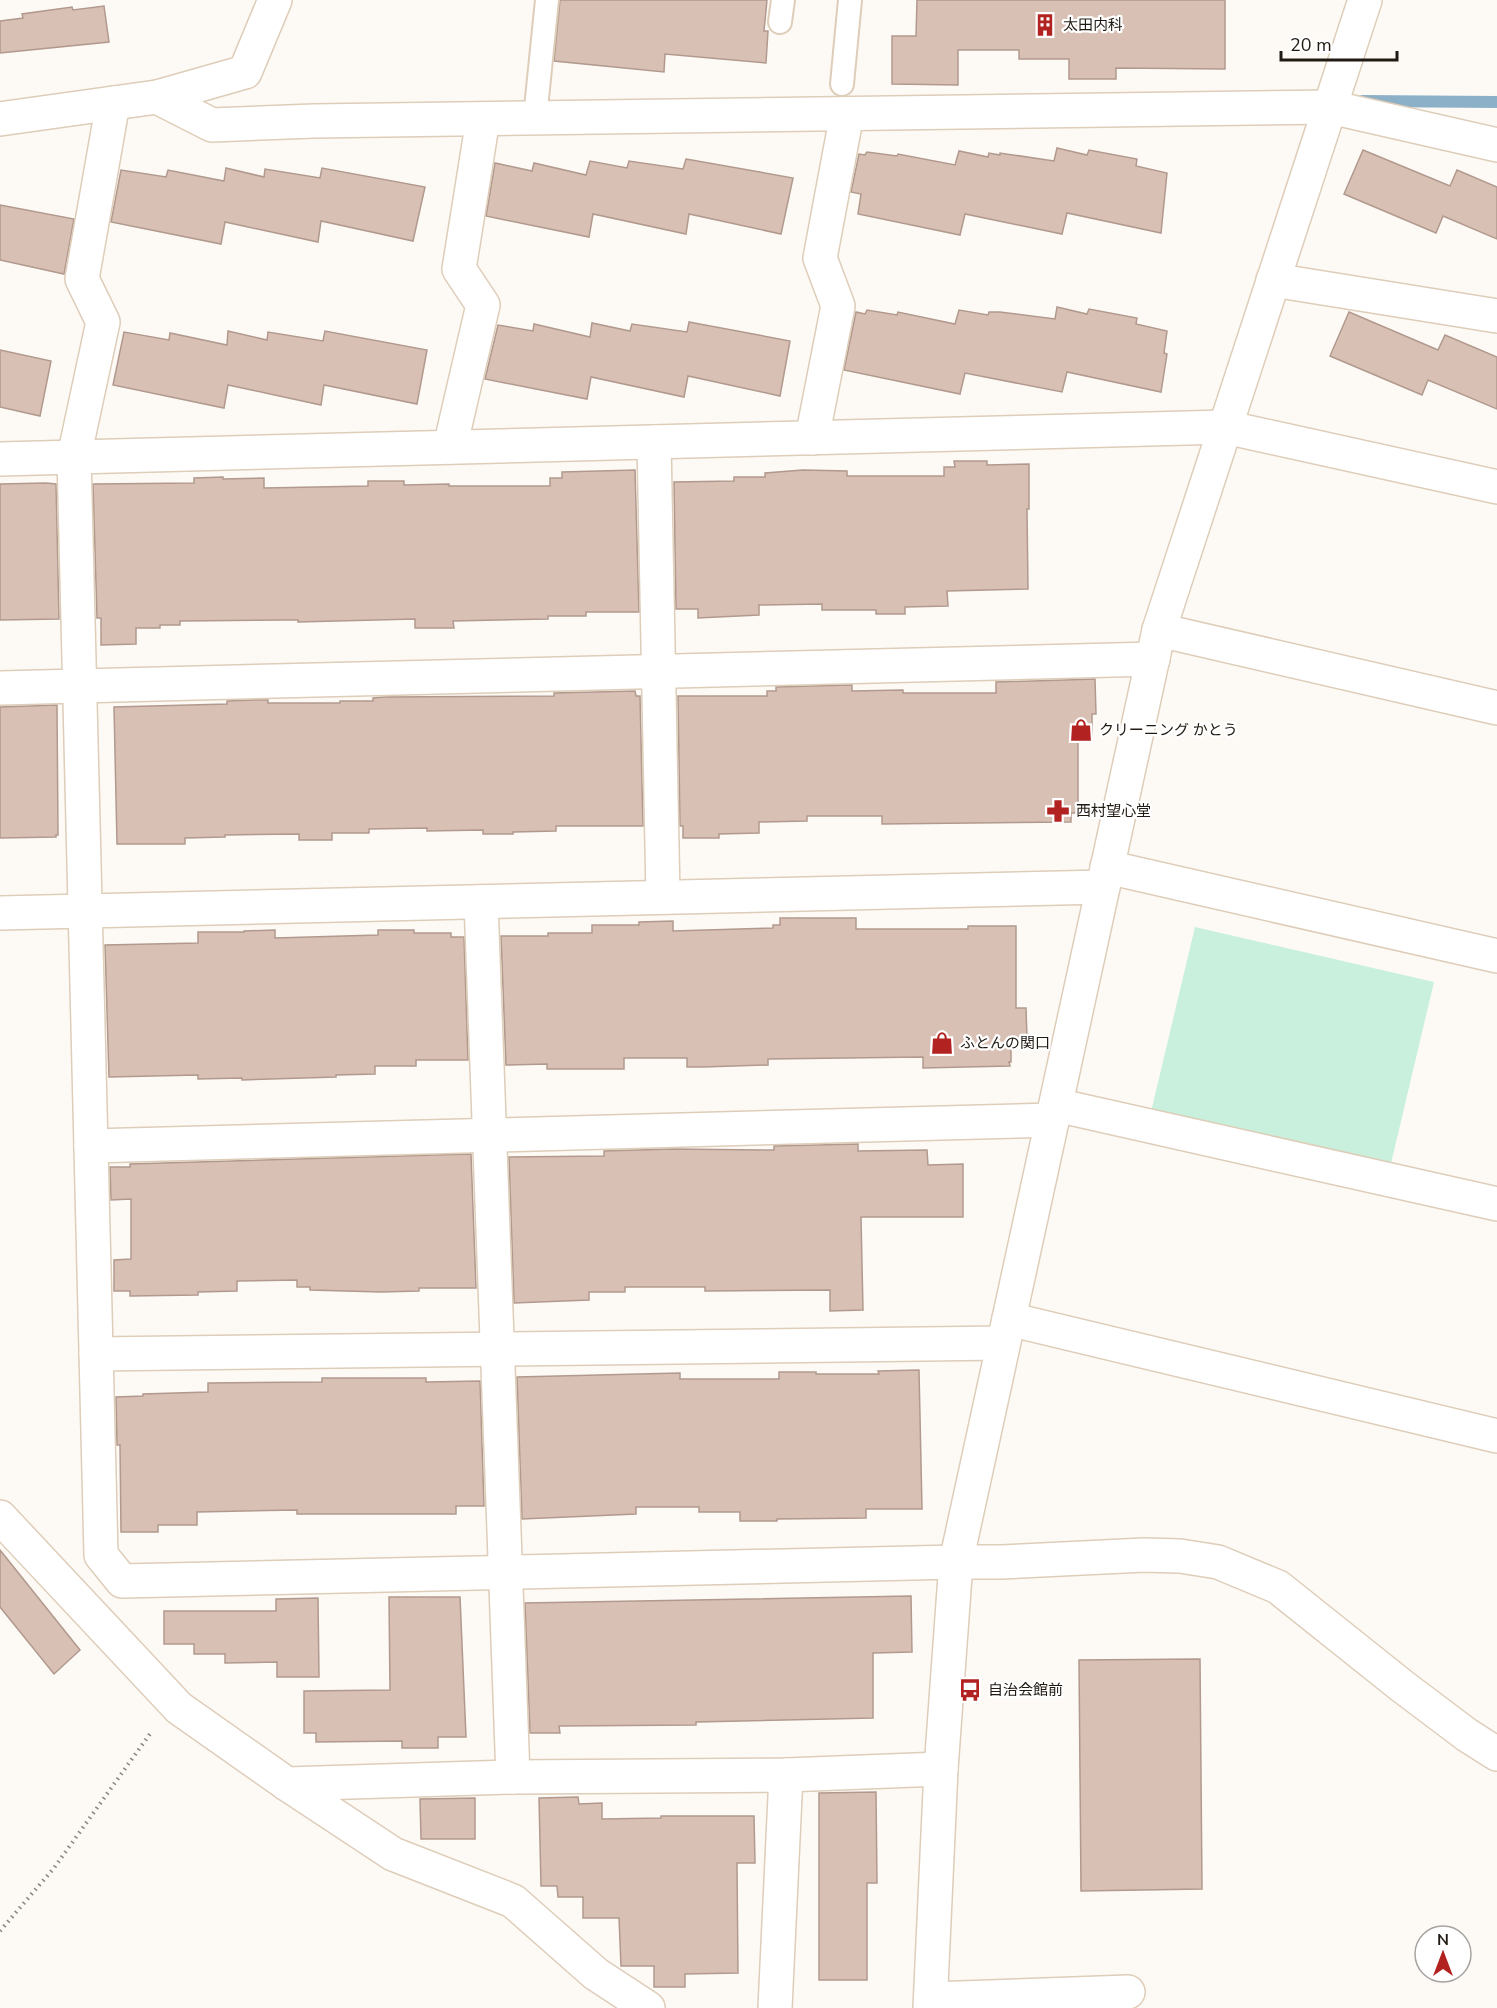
<svg xmlns="http://www.w3.org/2000/svg" width="1497" height="2008" font-family="'Nunito Sans','Noto Sans JP',sans-serif">
<rect width="100%" height="100%" fill="#fdfaf6"/>
<!-- green -->
<polygon fill="#c8f0dc" points="1195,927 1434,982 1389,1172 1151,1112"/>
<g fill="none" stroke-linecap="round" stroke-linejoin="round">
<!-- stream -->
<polyline stroke="#8cb0c8" stroke-width="12" points="1362,101 1497,102"/>
</g>
<!-- building -->
<g fill="#d9c0b4" stroke="#b1998e" stroke-width="1.5">
<polygon points="560,0 767,0 764,31 768,31 766,63 665,54 664,72 554,61"/>
<polygon points="917,0 1225,0 1225,69 1116,68 1116,79 1069,79 1069,59 1019,59 1019,50 958,50 958,85 892,84 892,36 916,36"/>
<polygon points="104,6 109,42 0,53 0,21 23,18 22,14 72,7 73,10"/>
<polygon points="1057,148 1087,155 1089,150 1137,159 1136,166 1167,173 1161,233 1067,213 1062,234 965,214 960,235 858,214 861,194 851,192 859,154 865,155 867,152 897,156 898,154 955,165 959,151 988,157 989,153 1000,155 1000,153 1054,161"/>
<polygon points="1363,150 1450,186 1457,170 1497,187 1497,239 1443,216 1436,233 1344,194"/>
<polygon points="686,159 793,178 781,234 689,214 686,234 593,214 589,237 486,216 495,163 532,171 534,163 586,175 590,161 627,168 629,161 683,169"/>
<polygon points="226,168 264,177 265,169 320,178 322,168 425,187 413,241 321,221 318,242 225,222 221,244 111,222 121,170 166,177 168,170 224,181"/>
<polygon points="0,205 74,219 64,274 0,260"/>
<polygon points="1057,307 1087,314 1089,309 1137,318 1136,324 1167,331 1164,353 1167,354 1161,392 1067,372 1062,392 965,373 960,394 844,370 856,312 865,314 867,310 897,315 898,312 955,324 959,310 988,315 989,312 1000,312 1055,319"/>
<polygon points="1349,312 1438,350 1445,335 1497,357 1497,409 1428,380 1422,395 1330,356"/>
<polygon points="689,322 790,341 780,396 688,376 684,397 591,377 587,399 485,379 498,325 533,331 534,324 590,337 592,323 630,331 632,324 687,332"/>
<polygon points="228,331 267,340 268,332 323,341 325,331 427,350 417,404 324,385 321,405 228,385 224,408 113,385 124,332 169,340 170,333 227,345"/>
<polygon points="0,350 51,361 40,416 0,407"/>
<polygon points="954,461 987,461 987,465 1029,464 1029,509 1027,509 1028,589 947,591 948,606 905,607 905,614 876,614 876,610 822,610 822,604 759,605 759,615 698,618 698,609 676,609 674,482 734,481 734,477 765,477 765,473 803,470 847,471 847,476 944,476 944,467 955,467"/>
<polygon points="635,470 639,612 586,612 586,616 548,616 548,619 453,621 454,628 415,628 415,619 298,622 298,620 285,620 180,621 180,625 160,625 160,628 136,628 136,644 101,645 101,618 97,618 93,484 194,483 194,478 223,477 223,479 264,478 264,488 368,486 368,481 404,481 404,485 449,484 449,486 550,486 550,478 562,478 562,472"/>
<polygon points="46,483 56,484 59,619 0,620 0,484"/>
<polygon points="1095,679 1096,714 1092,714 1092,740 1078,740 1078,813 1071,813 1071,822 882,824 882,816 807,816 807,821 759,822 759,833 719,834 719,838 683,838 683,826 680,826 678,696 767,696 767,691 776,691 776,687 852,685 852,691 903,690 903,693 996,693 996,682"/>
<polygon points="635,691 636,696 640,696 643,826 556,826 556,831 513,832 513,834 483,834 483,830 427,831 427,828 369,829 369,833 332,833 332,840 299,840 299,834 225,835 225,837 185,838 185,844 117,844 114,707 227,704 227,701 255,700 268,700 268,703 340,703 340,701 373,701 373,698 385,697 554,696 554,693"/>
<polygon points="57,705 58,835 56,835 56,837 0,838 0,707"/>
<polygon points="780,918 856,918 856,929 968,929 968,926 1016,926 1016,1008 1026,1008 1027,1039 1011,1039 1011,1062 1009,1062 1010,1066 923,1068 923,1057 768,1059 768,1065 703,1067 687,1067 687,1058 624,1058 624,1069 547,1069 547,1064 506,1065 501,936 548,936 548,933 592,933 592,925 639,925 639,922 673,921 673,931 773,928 773,925 780,925"/>
<polygon points="275,930 275,938 378,935 378,930 414,930 414,933 451,933 451,937 464,937 468,1060 416,1060 416,1066 375,1066 375,1074 336,1075 336,1077 242,1080 242,1078 198,1079 198,1075 109,1077 105,945 198,943 198,932 244,932 244,931"/>
<polygon points="858,1144 858,1151 927,1150 928,1165 963,1164 963,1217 861,1217 863,1310 830,1311 830,1290 705,1291 705,1287 625,1287 625,1292 589,1292 589,1300 514,1303 509,1157 604,1156 604,1151 673,1149 774,1150 774,1146"/>
<polygon points="471,1154 476,1288 419,1288 419,1291 381,1292 310,1290 310,1287 297,1287 297,1280 237,1281 237,1291 198,1292 198,1295 130,1296 130,1291 114,1291 114,1260 131,1259 131,1199 111,1200 110,1167 130,1167 130,1164"/>
<polygon points="919,1370 922,1509 866,1509 866,1518 777,1519 777,1521 740,1521 740,1512 699,1512 699,1507 636,1507 636,1514 522,1519 517,1377 680,1373 680,1379 779,1379 779,1372 816,1372 816,1374 879,1374 878,1371"/>
<polygon points="322,1378 426,1378 426,1382 480,1381 484,1506 456,1506 456,1514 297,1514 297,1510 197,1512 197,1525 158,1525 158,1532 121,1532 120,1445 117,1445 116,1397 143,1396 143,1394 208,1392 208,1383 322,1382"/>
<polygon points="0,1550 80,1650 54,1674 0,1607"/>
<polygon points="911,1596 912,1652 873,1653 873,1718 696,1722 696,1725 559,1726 560,1733 530,1733 525,1603"/>
<polygon points="389,1597 460,1597 466,1737 438,1737 438,1748 402,1748 402,1741 316,1742 316,1733 304,1733 304,1691 390,1690"/>
<polygon points="318,1598 319,1677 277,1677 277,1662 225,1663 225,1654 194,1654 194,1644 164,1644 164,1611 276,1611 276,1599"/>
<polygon points="1200,1659 1202,1889 1081,1891 1079,1660"/>
<polygon points="876,1792 877,1883 867,1883 867,1980 819,1980 819,1793"/>
<polygon points="578,1797 579,1804 602,1803 602,1819 661,1818 661,1816 754,1816 755,1863 737,1863 738,1973 685,1974 685,1987 654,1987 654,1966 621,1966 619,1918 583,1918 583,1897 558,1897 557,1886 541,1886 539,1798"/>
<polygon points="475,1798 475,1839 421,1839 420,1799"/>
</g>
<g fill="none" stroke-linecap="round" stroke-linejoin="round">
<!-- lane casing -->
<g stroke="#decdb9" stroke-width="26">
<g id="lane">
<polyline points="780,22 783,0"/>
<polyline points="842,84 850,0"/>
<polyline points="535,118 547,0"/>
</g>
</g>
<!-- street casing -->
<g stroke="#decdb9" stroke-width="36">
<g id="street">
<polyline points="157,97 212,125 314,121 1330,107 1497,145"/>
<polyline points="113,103 82,279 103,322 74,457 101,1555 122,1581 956,1562"/>
<polyline points="0,119 157,97 245,72 275,0"/>
<polyline points="1273,280 1497,316"/>
<polyline points="812,438 838,306 820,258 847,114"/>
<polyline points="654,442 663,897"/>
<polyline points="450,447 483,305 459,269 483,119"/>
<polyline points="0,459 1225,427 1497,487"/>
<polyline points="1159,630 1497,708"/>
<polyline points="0,688 1153,659"/>
<polyline points="481,902 513,1777"/>
<polyline points="0,913 1103,887"/>
<polyline points="1056,1105 1497,1204"/>
<polyline points="91,1146 1052,1120"/>
<polyline points="1009,1319 1497,1436"/>
<polyline points="96,1354 1003,1343"/>
<polyline points="287,1784 513,1777 786,1775 941,1769"/>
<polyline points="287,1784 393,1854 513,1901 596,1974 648,2008"/>
<polyline points="931,1999 1128,1992"/>
<polyline points="775,2008 786,1775"/>
</g>
</g>
<!-- secondary casing -->
<g stroke="#decdb9" stroke-width="36">
<g id="secondary">
<polyline points="1107,867 1497,956"/>
<polyline points="0,1517 179,1708 287,1784"/>
<polyline points="956,1562 1001,1562 1144,1555 1180,1556 1218,1562 1278,1587 1402,1686 1467,1735 1497,1754"/>
<polyline points="930,2008 941,1769 956,1562 1159,630 1365,0"/>
</g>
</g>
<!-- path -->
<polyline stroke="#89857e" stroke-width="4" stroke-dasharray="1.5 4.5" stroke-linecap="butt" points="0,1931 54,1868 152,1731"/>
<!-- lane -->
<use href="#lane" stroke="#fff" stroke-width="22"/>
<!-- street -->
<use href="#street" stroke="#fff" stroke-width="33"/>
<!-- secondary -->
<use href="#secondary" stroke="#fff" stroke-width="33"/>
</g>
<!-- icons -->
<defs>
<g id="building-bare" transform="scale(1.8)"><path d="M-4-6H4V6H1V3H-1V6H-4ZM-2.5-4.3h1.7v1.8h-1.7ZM.8-4.3h1.7v1.8H.8ZM-2.5-1h1.7V.8h-1.7ZM.8-1h1.7V.8H.8Z" fill="#b22221" stroke="#fff" stroke-width="2.5" paint-order="stroke"/></g>
<g id="shop-bare" transform="scale(1.8)"><path d="M-5-2.5h2.3a2.7 3.5 0 0 1 5.4 0H5L5.5 6h-11ZM-1.5-2.5h3a1.5 2.3 0 0 0-3 0Z" fill="#b22221" stroke="#fff" stroke-width="2.5" paint-order="stroke"/></g>
<g id="pharmacy-bare" transform="scale(1.8)"><path d="M-2-6h4v4h4v4h-4v4h-4v-4h-4v-4h4Z" fill="#b22221" stroke="#fff" stroke-width="2.5" paint-order="stroke"/></g>
<g id="bus-bare" transform="scale(1.8)"><path d="M-5-6H5V4H4V6H2V4H-2V6H-4V4H-5ZM-3.5-4V0h7V-4ZM-3.5 1.2v1.5H-2V1.2ZM2 1.2v1.5H3.5V1.2Z" fill="#b22221" stroke="#fff" stroke-width="2.5" paint-order="stroke"/></g>
</defs>
<g fill-rule="evenodd">
<use href="#building-bare" x="1045" y="25"/>
<use href="#shop-bare" x="1081" y="730"/>
<use href="#pharmacy-bare" x="1058" y="811"/>
<use href="#shop-bare" x="942" y="1043"/>
<use href="#bus-bare" x="970" y="1690"/>
</g>
<g text-anchor="middle" dominant-baseline="central" stroke-width="4.5" stroke-linejoin="round" paint-order="stroke">
<!-- poi labels -->
<g font-size="15" fill="#201a12" stroke="#fff" text-anchor="start">
<text x="1063" y="25">太田内科</text>
<text x="1099" y="730">クリーニング かとう</text>
<text x="1076" y="811">西村望心堂</text>
<text x="960" y="1043">ふとんの関口</text>
<text x="988" y="1690">自治会館前</text>
</g>
</g>
<!-- north arrow -->
<g transform="translate(1443 1954)"><circle r="28" fill="#ffffff" stroke="#a6a3a0" stroke-width="1.5"/>
<path d="M0-4.5L10 22L0 15L-10 22Z" fill="#b22221"/>
<text y="-9" font-size="16" font-weight="bold" text-anchor="middle" fill="#201a12">N</text>
</g>
<!-- scale -->
<path d="M1281 51v9h116v-9" fill="none" stroke="#201a12" stroke-width="3"/>
<text x="1290" y="51" font-size="18" fill="#201a12" stroke="#ffffff" stroke-width="4.5" paint-order="stroke">20 m</text>
</svg>
